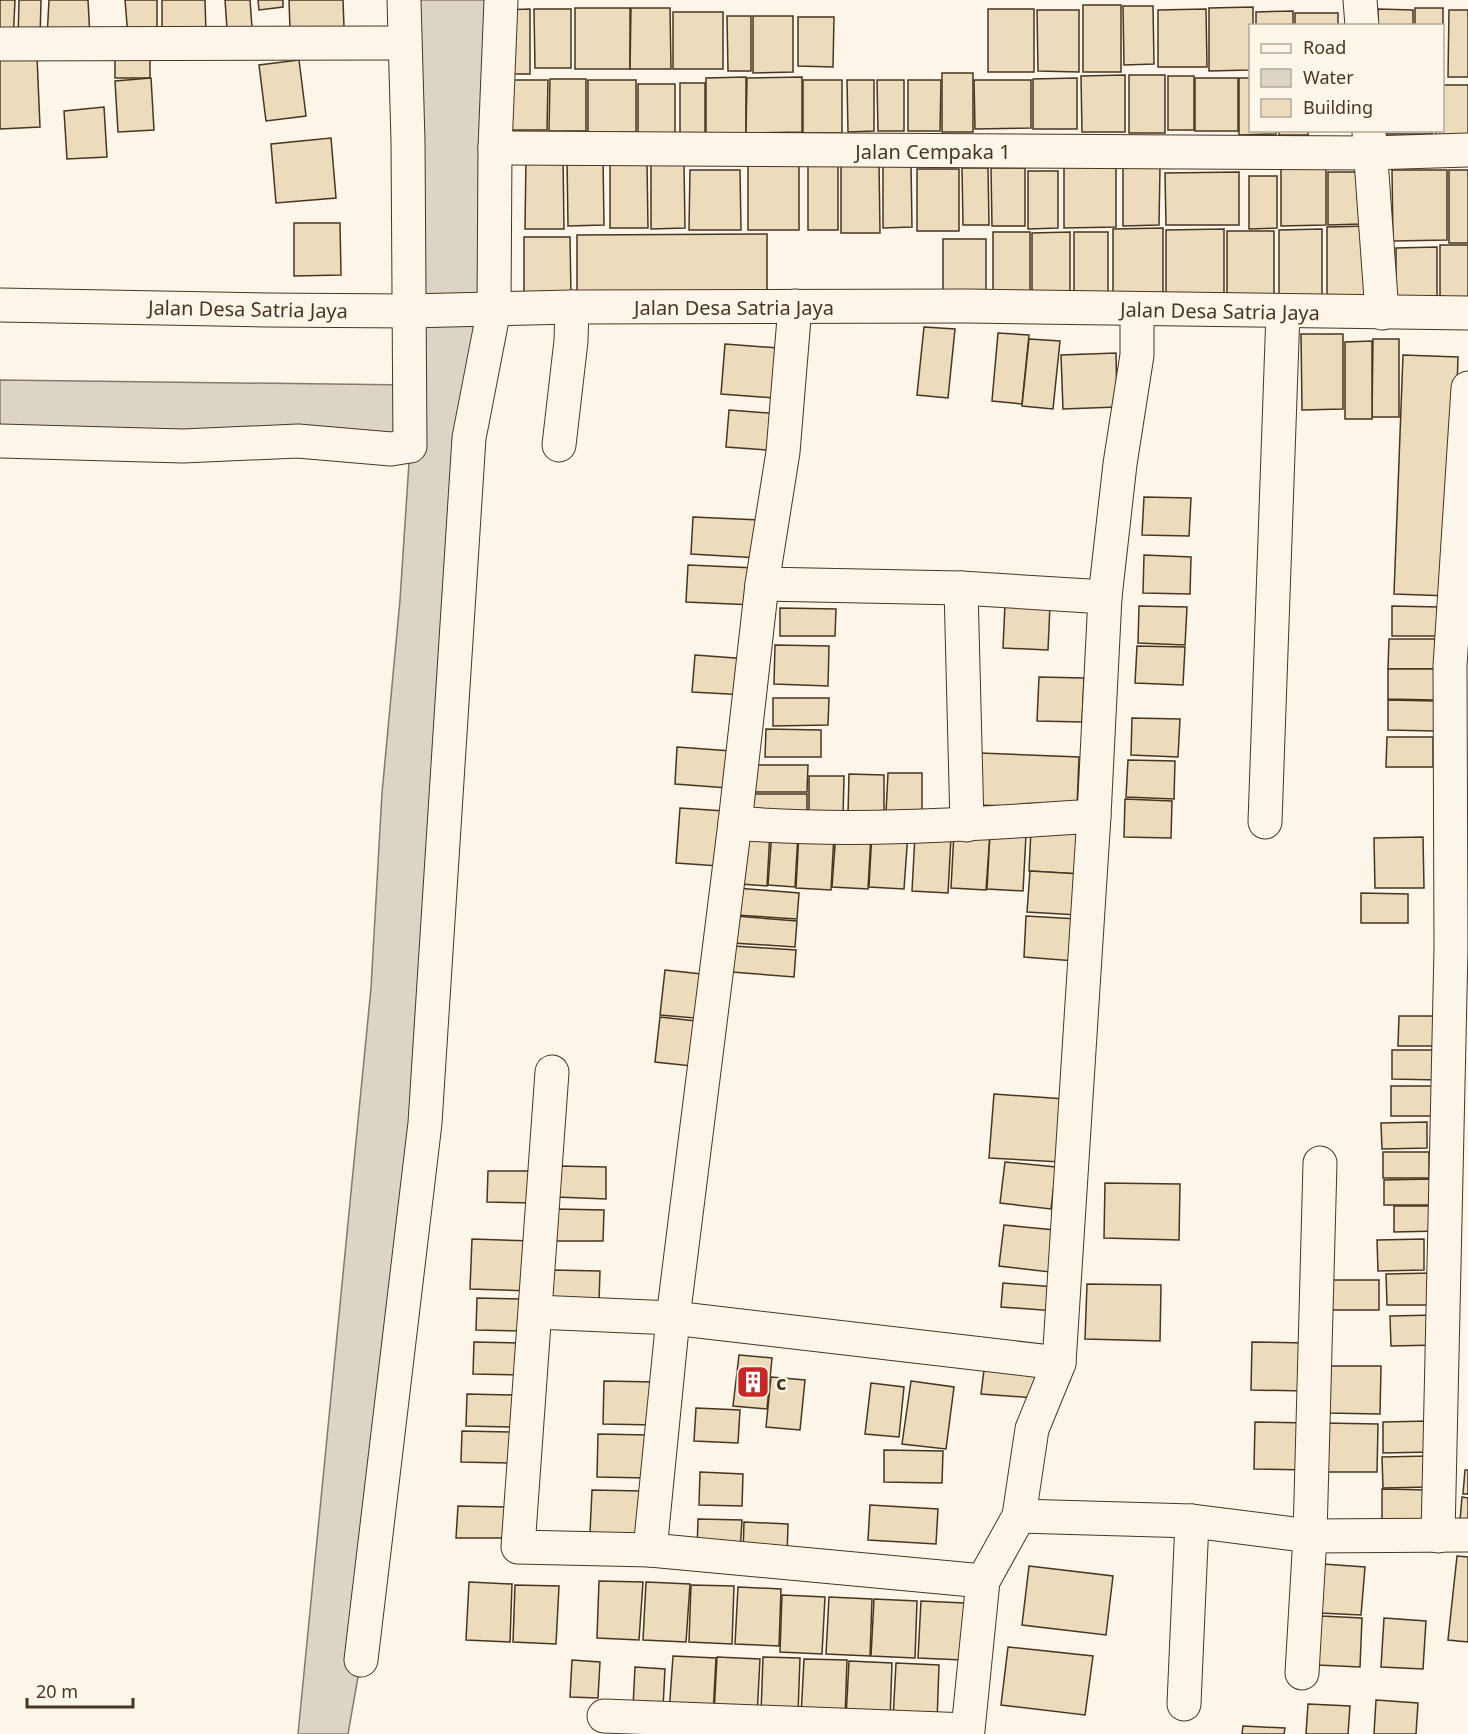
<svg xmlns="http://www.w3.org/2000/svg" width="1468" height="1734" font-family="'Noto Sans',sans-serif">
<rect width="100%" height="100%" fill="#fbf6e9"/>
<!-- water -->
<polygon fill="#dcd4c6" stroke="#887966" stroke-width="1.5" points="410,0 501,0 461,567 361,1660 348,1734 298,1734 371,988 382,793 400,600 410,447 0,442 0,380 409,385"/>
<!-- building -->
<g fill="#ecdcbc" stroke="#4a3520" stroke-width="1.5">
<polygon points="0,0 15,0 13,42 0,41"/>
<polygon points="19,0 41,0 40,40 18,39"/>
<polygon points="49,0 88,0 90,37 47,38"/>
<polygon points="125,0 157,0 157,37 128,36"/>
<polygon points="162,0 205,0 206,34 162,35"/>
<polygon points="225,0 250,0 253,41 228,43"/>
<polygon points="258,0 283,0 283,7 259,10"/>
<polygon points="289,0 343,0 344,27 290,30"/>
<rect x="1083" y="5" width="38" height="67"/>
<polygon points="1123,6 1153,6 1154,64 1124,65"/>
<polygon points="1253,7 1253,26 1250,26 1250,70 1209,71 1209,8"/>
<rect x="575" y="8" width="55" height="61"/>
<polygon points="631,8 670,8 671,69 630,69"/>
<polygon points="1415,8 1443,8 1443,81 1442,26 1415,26"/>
<polygon points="530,9 530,74 502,74 502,10"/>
<polygon points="534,9 571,9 571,68 535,68"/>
<rect x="988" y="9" width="46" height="63"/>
<polygon points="1206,9 1207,67 1158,67 1158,10"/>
<polygon points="1378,9 1413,10 1413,26 1378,26"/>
<polygon points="1037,10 1079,10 1079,72 1038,71"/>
<polygon points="1449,10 1468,10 1468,77 1448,77"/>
<polygon points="1293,11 1293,26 1256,26 1256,12"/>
<rect x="673" y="12" width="50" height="57"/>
<rect x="1295" y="13" width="43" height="13"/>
<polygon points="727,16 751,16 751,71 728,71"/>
<polygon points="753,16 793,16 793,72 753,73"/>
<polygon points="798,17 834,17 833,67 798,66"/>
<polygon points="37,57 40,127 0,129 0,59"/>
<rect x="115" y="58" width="35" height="20"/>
<polygon points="299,60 306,116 266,121 259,65"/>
<rect x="942" y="73" width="31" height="59"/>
<polygon points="1125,75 1125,132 1082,132 1081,76"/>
<rect x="1129" y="75" width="36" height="58"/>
<rect x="1168" y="76" width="26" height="54"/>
<polygon points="746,77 746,136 706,136 706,78"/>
<polygon points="802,77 802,132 746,133 747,78"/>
<polygon points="151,78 154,130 118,132 115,81"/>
<polygon points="1077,78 1077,129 1033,129 1033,79"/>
<rect x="1195" y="78" width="43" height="53"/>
<polygon points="1239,78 1250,78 1250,130 1276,130 1276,134 1239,135"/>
<polygon points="550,79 586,79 586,131 549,131"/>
<polygon points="511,80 548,80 547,130 511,130"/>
<polygon points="588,80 636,80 636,132 588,133"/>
<rect x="803" y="80" width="39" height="53"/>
<polygon points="847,80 874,80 874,131 848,132"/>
<polygon points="877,80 904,80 904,131 878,131"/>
<polygon points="908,80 941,80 940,131 908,131"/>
<polygon points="974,80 1031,80 1031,128 975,129"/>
<polygon points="680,83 705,83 705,136 680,137"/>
<rect x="638" y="84" width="37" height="49"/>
<polygon points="1442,85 1468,85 1468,135 1436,135 1436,130 1442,130"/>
<polygon points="104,107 107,157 67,159 64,111"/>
<rect x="1279" y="130" width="29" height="5"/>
<rect x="1384" y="130" width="48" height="4"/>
<polygon points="331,138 336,198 276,203 271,144"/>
<polygon points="563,157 564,229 525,229 526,158"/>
<polygon points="567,159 603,159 604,225 568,226"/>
<rect x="808" y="161" width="30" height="69"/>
<polygon points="879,162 880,233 841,233 841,163"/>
<polygon points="647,163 648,228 610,228 610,164"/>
<rect x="748" y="164" width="51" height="66"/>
<polygon points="883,164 911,164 912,227 883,228"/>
<polygon points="651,165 684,165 685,228 651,229"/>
<polygon points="1064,166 1116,166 1116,227 1064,228"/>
<polygon points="1123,167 1160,167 1159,225 1123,226"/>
<polygon points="962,168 988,168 989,225 963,225"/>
<polygon points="991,168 1025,168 1025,226 992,226"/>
<rect x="917" y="169" width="42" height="62"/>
<polygon points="1281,169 1326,169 1326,225 1281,226"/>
<polygon points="690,170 740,170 741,230 689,230"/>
<polygon points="1392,170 1447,170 1447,240 1393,241"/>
<rect x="1449" y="170" width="19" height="73"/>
<polygon points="1028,171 1058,171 1058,228 1028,229"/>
<polygon points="1239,172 1239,225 1166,225 1165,173"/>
<polygon points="1328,172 1361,172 1361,224 1328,225"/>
<polygon points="1249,176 1277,176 1277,228 1249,229"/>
<polygon points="294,223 340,223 341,275 294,276"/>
<polygon points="1368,226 1368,308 1327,308 1327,227"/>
<polygon points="1163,228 1163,302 1113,302 1113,229"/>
<polygon points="1224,229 1224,303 1166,303 1166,230"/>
<polygon points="1322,229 1322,303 1279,304 1279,230"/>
<polygon points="1227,231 1274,231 1274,304 1227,303"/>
<rect x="993" y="232" width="37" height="69"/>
<polygon points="1070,232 1070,301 1032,302 1032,233"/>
<polygon points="1074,232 1108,232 1108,302 1074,303"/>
<polygon points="767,234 767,295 577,296 577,235"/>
<polygon points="524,237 570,237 571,296 524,296"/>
<rect x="943" y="239" width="43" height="59"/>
<rect x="1440" y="245" width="28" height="60"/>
<polygon points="1437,247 1437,303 1396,303 1396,248"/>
<polygon points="924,327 955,329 948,398 917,395"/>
<polygon points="998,333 1029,335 1022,404 992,401"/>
<polygon points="1301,334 1343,334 1343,409 1302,410"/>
<polygon points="1029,339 1060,341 1053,409 1022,406"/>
<polygon points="1373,339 1399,339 1399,417 1372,417"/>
<polygon points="1372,341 1372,419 1345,419 1345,342"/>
<polygon points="725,344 778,348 775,398 721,394"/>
<polygon points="1116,353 1117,407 1063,409 1061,355"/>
<polygon points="1403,355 1458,357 1450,596 1394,594"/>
<polygon points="729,410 782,414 780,451 726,447"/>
<polygon points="1144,497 1191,498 1189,536 1142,535"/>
<polygon points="693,517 760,520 759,558 691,554"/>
<polygon points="1144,555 1191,557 1190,594 1143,593"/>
<polygon points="688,565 756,568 754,605 686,602"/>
<polygon points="1005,604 1050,605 1048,650 1003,648"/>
<polygon points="1139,606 1187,607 1185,645 1138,643"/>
<polygon points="1392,606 1439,607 1439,636 1392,636"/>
<polygon points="780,608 836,609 835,636 780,636"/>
<polygon points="1389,639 1435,639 1435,669 1388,669"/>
<polygon points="775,645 829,646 828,686 774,684"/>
<polygon points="1137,646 1185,647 1183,685 1135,683"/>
<polygon points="695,655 748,659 746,695 692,692"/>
<polygon points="1388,669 1435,669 1434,700 1388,699"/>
<polygon points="1039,677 1084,678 1082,722 1037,721"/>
<polygon points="773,698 829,698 828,725 773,726"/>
<polygon points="1388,700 1435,701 1435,731 1388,730"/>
<polygon points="1132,718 1180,719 1178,757 1131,755"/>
<polygon points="766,729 821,730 821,757 765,757"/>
<polygon points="1387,737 1433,737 1433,767 1386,767"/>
<polygon points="677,747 731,751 728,788 675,784"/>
<polygon points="980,753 1079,757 1077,808 977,805"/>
<polygon points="1128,760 1175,761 1174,799 1126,797"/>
<polygon points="753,765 808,765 807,792 752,792"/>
<polygon points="888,773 922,773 922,814 886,813"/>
<polygon points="849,774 884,775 884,815 848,815"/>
<polygon points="809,776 844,776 843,817 809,816"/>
<rect x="752" y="794" width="55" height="28"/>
<polygon points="1125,799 1172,801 1171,838 1124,837"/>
<polygon points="680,808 724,811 719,866 676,863"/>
<polygon points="1031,829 1083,833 1080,874 1029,871"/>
<polygon points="744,830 770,831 767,886 741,884"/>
<polygon points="772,831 798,833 795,887 768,885"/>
<polygon points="836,832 871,834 868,889 832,887"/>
<polygon points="872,832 908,833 904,889 869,887"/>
<polygon points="954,832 990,834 986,890 951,888"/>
<polygon points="799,833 834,834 831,890 796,888"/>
<polygon points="990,833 1026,835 1023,891 987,889"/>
<polygon points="915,835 951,837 948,893 912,891"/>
<polygon points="1423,837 1424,888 1375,888 1374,838"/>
<polygon points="1030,871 1081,874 1078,915 1027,912"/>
<polygon points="737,888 799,893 797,919 735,915"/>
<polygon points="1361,893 1408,894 1408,923 1361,923"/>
<polygon points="735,916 797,921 795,947 733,943"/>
<polygon points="1026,916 1078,919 1075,961 1024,957"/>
<polygon points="734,946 796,950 794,977 732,972"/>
<polygon points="665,970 711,975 706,1019 660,1015"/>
<polygon points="1399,1016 1445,1016 1445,1046 1398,1046"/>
<polygon points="660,1017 705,1022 701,1067 655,1062"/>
<polygon points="1392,1050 1439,1050 1439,1080 1392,1079"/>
<polygon points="1391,1086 1439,1086 1438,1116 1391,1116"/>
<polygon points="994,1094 1065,1099 1061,1162 989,1158"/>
<polygon points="1427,1122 1427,1148 1382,1149 1381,1123"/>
<rect x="1383" y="1152" width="46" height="26"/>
<polygon points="1005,1162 1056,1167 1051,1209 1000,1203"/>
<polygon points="558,1166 606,1167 606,1199 557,1197"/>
<polygon points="488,1171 536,1171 535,1203 487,1202"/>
<polygon points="1430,1179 1430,1205 1384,1205 1384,1180"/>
<polygon points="1105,1183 1180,1184 1179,1240 1104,1238"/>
<polygon points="1394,1206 1440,1206 1440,1231 1394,1232"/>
<polygon points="555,1209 604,1210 603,1241 554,1241"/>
<polygon points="1004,1225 1055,1230 1050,1272 999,1266"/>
<polygon points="472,1239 533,1241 531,1291 470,1289"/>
<polygon points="1424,1239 1424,1270 1378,1271 1377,1240"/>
<polygon points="551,1270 600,1271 599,1302 551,1301"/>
<polygon points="1433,1273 1433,1305 1387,1305 1386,1274"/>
<polygon points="1332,1280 1379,1280 1379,1310 1331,1310"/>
<polygon points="1003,1283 1056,1287 1055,1311 1001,1307"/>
<polygon points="1087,1284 1161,1285 1160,1341 1085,1339"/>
<polygon points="477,1298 526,1299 525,1331 476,1330"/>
<polygon points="1437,1315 1437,1345 1391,1346 1390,1316"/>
<polygon points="474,1342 522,1343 521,1375 473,1374"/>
<polygon points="1252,1342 1306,1343 1305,1391 1251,1390"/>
<polygon points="739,1355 772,1358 767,1409 733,1406"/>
<polygon points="1327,1366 1381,1366 1380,1414 1326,1413"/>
<polygon points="984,1370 1037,1374 1035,1398 981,1394"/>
<polygon points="771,1377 805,1380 800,1430 766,1427"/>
<polygon points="604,1381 654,1382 654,1425 603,1424"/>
<polygon points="911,1381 954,1387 946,1449 902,1444"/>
<polygon points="871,1383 904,1387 899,1437 865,1434"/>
<polygon points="467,1394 515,1395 515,1427 466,1426"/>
<polygon points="696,1408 740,1410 738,1443 694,1441"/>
<polygon points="1429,1421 1430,1452 1383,1453 1383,1422"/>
<polygon points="1255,1422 1309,1423 1308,1470 1254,1469"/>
<polygon points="1324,1423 1378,1424 1377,1472 1323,1472"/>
<polygon points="462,1431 510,1432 509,1463 461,1462"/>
<polygon points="598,1434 648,1435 648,1478 597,1477"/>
<polygon points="884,1450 943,1451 942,1483 884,1482"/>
<polygon points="1429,1456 1429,1487 1383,1488 1382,1457"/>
<polygon points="1465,1470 1468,1470 1468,1494 1463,1494"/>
<polygon points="700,1472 743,1474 742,1506 699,1505"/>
<polygon points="1382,1489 1429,1490 1429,1520 1382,1519"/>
<polygon points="592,1490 642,1491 641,1534 590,1533"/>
<polygon points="1462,1497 1468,1498 1468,1521 1460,1521"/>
<polygon points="870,1505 938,1509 936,1544 868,1540"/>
<polygon points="458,1506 506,1507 505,1538 456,1538"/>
<polygon points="698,1519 742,1520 740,1552 697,1551"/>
<polygon points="744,1522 788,1524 787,1556 743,1554"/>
<polygon points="1457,1556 1468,1557 1468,1642 1448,1640"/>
<polygon points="1323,1564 1365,1567 1361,1615 1320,1613"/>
<polygon points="1029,1566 1113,1576 1106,1635 1022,1625"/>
<polygon points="599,1581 643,1582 639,1640 597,1638"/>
<polygon points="469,1582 512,1584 510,1642 466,1640"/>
<polygon points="646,1582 690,1584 686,1642 643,1640"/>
<polygon points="515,1585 559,1586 556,1644 513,1642"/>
<polygon points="691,1585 734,1586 732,1644 689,1642"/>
<polygon points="738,1587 781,1589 779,1646 735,1644"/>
<polygon points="782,1595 825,1597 822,1654 780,1652"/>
<polygon points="829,1597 872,1599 870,1656 826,1654"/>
<polygon points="874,1599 917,1601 915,1658 871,1656"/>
<polygon points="921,1601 964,1603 962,1660 918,1658"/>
<polygon points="1321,1616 1362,1618 1360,1667 1317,1665"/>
<polygon points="1384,1618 1426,1621 1423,1669 1381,1667"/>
<polygon points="1008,1647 1093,1656 1085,1715 1001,1705"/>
<polygon points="673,1656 716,1658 713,1715 669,1713"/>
<polygon points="717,1657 760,1659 757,1716 714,1714"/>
<polygon points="763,1657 800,1658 798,1714 761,1713"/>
<polygon points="804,1659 847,1660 845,1718 801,1716"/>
<polygon points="572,1660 600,1662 598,1698 570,1697"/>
<polygon points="849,1661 892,1663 890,1720 846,1718"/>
<polygon points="896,1663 939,1665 937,1722 893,1720"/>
<polygon points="635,1667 665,1669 663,1708 633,1707"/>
<polygon points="1376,1700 1418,1703 1416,1734 1374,1734"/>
<polygon points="1308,1704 1350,1706 1348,1734 1306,1734"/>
<polygon points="1243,1726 1285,1728 1284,1734 1242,1734"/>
</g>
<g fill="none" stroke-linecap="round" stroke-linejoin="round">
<!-- minor casing -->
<g stroke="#4a3520" stroke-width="35">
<g id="minor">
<polyline points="1360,0 1362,26"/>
<polyline points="0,44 404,43"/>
<polyline points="1369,132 1382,313"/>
<polyline points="495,148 1370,153 1468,150"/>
<polyline points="0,305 265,310 409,311 572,307 967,306 1468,313"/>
<polyline points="0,441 183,446 298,441 391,449 410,446 408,141 404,0"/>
<polyline points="559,445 571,341 572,307"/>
<polyline points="762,584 961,588 1105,597"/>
<polyline points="961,588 967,825"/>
<polyline points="1265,822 1283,312"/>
<path d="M735 823C855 833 974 824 1094 816"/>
<polyline points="552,1072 518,1547 650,1550 983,1581"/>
<polyline points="536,1312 673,1318 1059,1363"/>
<polyline points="1019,1516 1192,1521 1310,1536 1468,1535"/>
<polyline points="1438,1536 1451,949 1450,666 1468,388"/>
<polyline points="650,1550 673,1318 735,823 762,584 783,452 795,306"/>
<polyline points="361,1660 425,1123 469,438 494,309 495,148 501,0"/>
<polyline points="1302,1673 1310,1536 1320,1163"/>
<polyline points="1184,1704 1192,1521"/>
<polyline points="604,1716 968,1730 983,1581 1019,1516 1032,1429 1059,1363 1094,816 1105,597 1120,464 1137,355 1137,309"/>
</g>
</g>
<!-- minor -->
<use href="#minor" stroke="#fbf6e9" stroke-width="33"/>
</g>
<!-- icons -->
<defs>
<g id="building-square" transform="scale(1.725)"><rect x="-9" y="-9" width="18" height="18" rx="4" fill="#c62828" stroke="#fbf6e9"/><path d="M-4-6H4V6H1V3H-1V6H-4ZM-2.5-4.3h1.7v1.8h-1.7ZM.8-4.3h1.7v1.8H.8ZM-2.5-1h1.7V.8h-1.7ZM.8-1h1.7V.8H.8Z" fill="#fff"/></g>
</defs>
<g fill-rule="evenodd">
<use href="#building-square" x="753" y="1382"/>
</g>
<g text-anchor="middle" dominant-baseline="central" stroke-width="4.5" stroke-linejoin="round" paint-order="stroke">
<!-- street labels -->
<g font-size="20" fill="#4a3520" stroke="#fbf6e9">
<text x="933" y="151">Jalan Cempaka 1</text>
<text x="734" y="307">Jalan Desa Satria Jaya</text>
<text transform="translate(248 309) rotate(1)">Jalan Desa Satria Jaya</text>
<text transform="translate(1220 311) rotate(1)">Jalan Desa Satria Jaya</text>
</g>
<!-- poi labels -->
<g font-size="20" font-weight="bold" fill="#4a3520" stroke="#fbf6e9" text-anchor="start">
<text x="776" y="1382">c</text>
</g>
</g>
<!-- legend -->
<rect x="1249" y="24" width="195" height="108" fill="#fbf6e9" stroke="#b4a999" stroke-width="1.5"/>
<rect x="1261" y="44" width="30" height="9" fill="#fbf6e9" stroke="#b4a999" stroke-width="1.5"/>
<text x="1303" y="54" font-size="18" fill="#4a3520">Road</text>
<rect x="1261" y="69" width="30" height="18" fill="#dcd4c6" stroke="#b4a999" stroke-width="1.5"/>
<text x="1303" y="84" font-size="18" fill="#4a3520">Water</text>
<rect x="1261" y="99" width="30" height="18" fill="#ecdcbc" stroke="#b4a999" stroke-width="1.5"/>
<text x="1303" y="114" font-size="18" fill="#4a3520">Building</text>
<!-- scale -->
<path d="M27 1698v9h106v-9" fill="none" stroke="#4a3520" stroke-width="3"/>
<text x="36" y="1698" font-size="18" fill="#4a3520" stroke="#fbf6e9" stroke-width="4.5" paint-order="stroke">20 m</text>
</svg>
